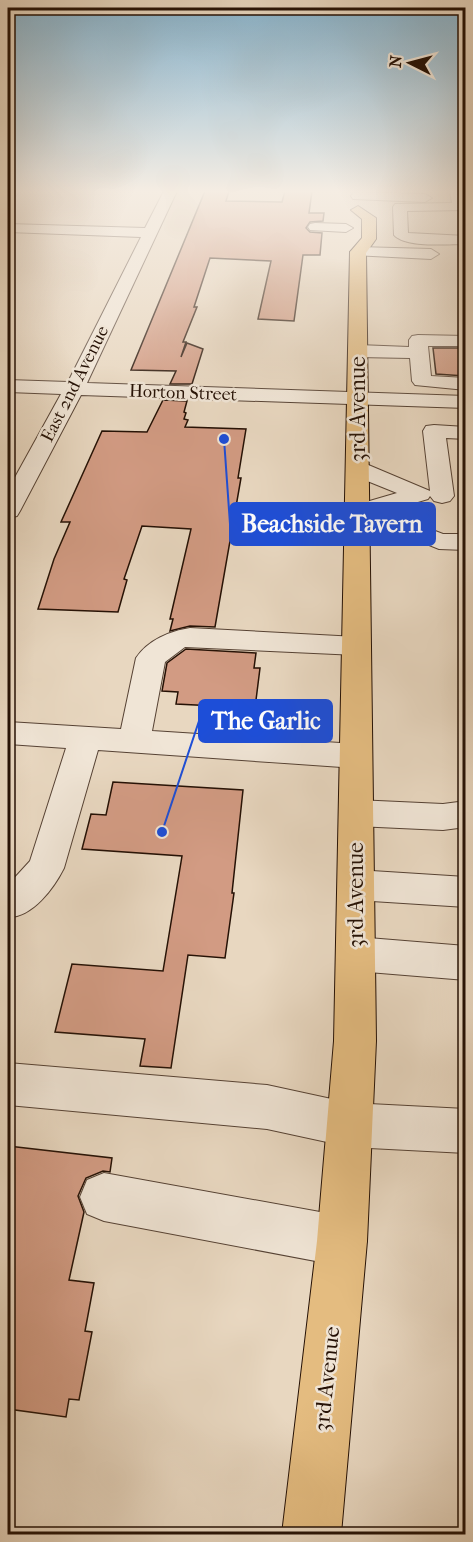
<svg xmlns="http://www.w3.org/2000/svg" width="473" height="1542" font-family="'IM FELL French Canon',serif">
<rect width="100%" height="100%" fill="#e8d7c0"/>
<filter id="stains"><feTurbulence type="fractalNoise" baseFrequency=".00333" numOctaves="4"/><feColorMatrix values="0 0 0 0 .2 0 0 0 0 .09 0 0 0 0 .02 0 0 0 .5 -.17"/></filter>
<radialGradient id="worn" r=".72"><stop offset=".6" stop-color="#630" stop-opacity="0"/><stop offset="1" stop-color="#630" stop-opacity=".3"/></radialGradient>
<!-- building -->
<g fill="#d29b83" stroke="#251105" stroke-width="1.5">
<polygon points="205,191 229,191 226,201 282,202 285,191 312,191 309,213 324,213 323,221 310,222 306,228 310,232 322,233 320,255 303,255 294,321 258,319 271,261 210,258 194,307 197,307 183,342 186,342 181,357 187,343 203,349 192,384 170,384 176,371 131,370"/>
<polygon points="433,348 465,348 465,376 436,374"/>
<polygon points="163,400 187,401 184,412 186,413 184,419 188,420 185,427 246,429 238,478 241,478 215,627 190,626 170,631 173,619 170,619 191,529 142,526 124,579 127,580 118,612 38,609 54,559 70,522 61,522 102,431 147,432"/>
<polygon points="186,649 256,653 254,668 260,668 255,708 176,704 178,692 162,691 167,663"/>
<polygon points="113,782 243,790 232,893 234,893 225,958 188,955 171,1068 140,1066 145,1039 55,1032 72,964 163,971 182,856 82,849 91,814 106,815"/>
<polygon points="8,1146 112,1158 110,1172 103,1171 86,1178 78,1196 84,1212 69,1280 94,1283 85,1331 92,1332 79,1400 69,1399 66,1417 8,1409"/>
</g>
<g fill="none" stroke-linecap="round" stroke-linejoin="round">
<!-- minor casing -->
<g stroke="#564234" stroke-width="2">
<g id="minor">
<polygon points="8,191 19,191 13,200 8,201"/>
<polygon points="164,191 177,191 87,383 466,396 466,408 81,395 20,511 17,516 8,518 8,490 61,394 8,392 8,380 68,382 141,237 8,232 8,224 145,228"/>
<path d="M450 191H463L465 210 407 211 408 233 466 236V244C447 244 406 248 394 235L393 207 395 204 452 203Z"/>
<polygon points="358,192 425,194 432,198 425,202 353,199 351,196 353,193"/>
<polygon points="315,223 346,224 353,228 346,232 310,230 308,227 310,224"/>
<polygon points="358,247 431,249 439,254 431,259 353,255 350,252"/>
<polygon points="418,335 466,336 466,346 428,346 431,376 466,378 466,390 415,385 412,381 410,358 358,357 351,355 349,351 351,347 358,345 409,347 409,340 412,336"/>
<polygon points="434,425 466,427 466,439 446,438 454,496 450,501 442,503 434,501 430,496 428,499 367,517 358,519 349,517 346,512 349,507 397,493 350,474 347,469 350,464 358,462 366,464 430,491 423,431 426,426"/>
<polygon points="357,521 417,524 443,534 466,534 466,550 439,549 412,538 348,533 345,528 348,523"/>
<path d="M190 628 357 637 367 640 371 646 367 652 357 655 185 647 165 662 152 731 356 744 367 748 372 756 367 764 356 768 98 750 64 868C54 888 32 918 8 917V885L30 861 66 748 8 744V722L121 729 136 658C148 640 170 631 190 628Z"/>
<polygon points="356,800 443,804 466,801 466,827 443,830 356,826 344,822 339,813 344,804"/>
<polygon points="356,870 466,877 466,907 356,900 343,896 338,885 343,874"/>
<polygon points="356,937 466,946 466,980 356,971 342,966 336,954 342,942"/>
<polygon points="8,1063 267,1085 350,1103 466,1109 466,1153 350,1147 267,1129 8,1105"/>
<polygon points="104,1173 342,1216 359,1224 367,1241 359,1258 342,1266 104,1221 87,1214 80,1197 87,1180"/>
</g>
</g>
<!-- major casing -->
<g stroke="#251105" stroke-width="2">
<polygon id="major" points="358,206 376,218 376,239 366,253 376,1041 367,1241 341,1534 282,1534 317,1241 334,1041 350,252 362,238 362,219 351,210"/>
</g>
<!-- minor -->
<use href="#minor" fill="#f0e5d6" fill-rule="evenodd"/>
<!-- major -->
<use href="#major" fill="#e4bc80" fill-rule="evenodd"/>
</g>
<!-- sky -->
<linearGradient id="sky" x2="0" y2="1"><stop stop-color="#87b6d2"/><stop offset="0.47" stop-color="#f5ede3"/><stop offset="1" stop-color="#f5ede3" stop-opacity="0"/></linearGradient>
<rect width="473" height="407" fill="url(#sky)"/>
<g text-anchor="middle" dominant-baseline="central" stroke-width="5" stroke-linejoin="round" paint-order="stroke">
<!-- far-street labels -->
<g font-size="18" fill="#251105" stroke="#f0e5d6">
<text transform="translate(75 384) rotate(-63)">East 2nd Avenue</text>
<text transform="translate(183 393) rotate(2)">Horton Street</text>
</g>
<!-- street labels -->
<g font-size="22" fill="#251105" stroke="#f0e5d6">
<text transform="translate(358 409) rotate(-90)">3rd Avenue</text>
<text transform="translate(356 895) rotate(-90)">3rd Avenue</text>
<text transform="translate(327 1379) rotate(-84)">3rd Avenue</text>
</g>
</g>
<!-- callouts -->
<path fill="none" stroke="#1d4ed8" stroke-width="2" d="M224 439L230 524M162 832L199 721"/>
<g fill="#1d4ed8" stroke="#f0e5d6" stroke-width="2">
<circle cx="224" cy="439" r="6"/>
<circle cx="162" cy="832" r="6"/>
</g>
<g fill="#1d4ed8" stroke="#1d4ed8" stroke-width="2">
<rect x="230" y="503" width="205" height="42" rx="6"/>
<rect x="199" y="700" width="133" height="42" rx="6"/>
</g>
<g font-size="24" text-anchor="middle" font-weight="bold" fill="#fff">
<text x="332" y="532">Beachside Tavern</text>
<text x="266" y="729">The Garlic</text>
</g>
<!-- margin -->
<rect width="473" height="1542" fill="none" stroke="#e8d7c0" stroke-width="30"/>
<rect x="9" y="9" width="455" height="1524" fill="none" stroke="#251105" stroke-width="3"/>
<rect x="15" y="15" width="443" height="1512" fill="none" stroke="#251105" stroke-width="1.5"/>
<!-- north arrow -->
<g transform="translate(410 63) rotate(276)" stroke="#f0e5d6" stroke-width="4.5" paint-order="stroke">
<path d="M0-4.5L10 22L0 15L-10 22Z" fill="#251105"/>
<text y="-9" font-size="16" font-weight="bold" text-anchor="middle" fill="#251105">N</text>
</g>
<rect width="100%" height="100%" filter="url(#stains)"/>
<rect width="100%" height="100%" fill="url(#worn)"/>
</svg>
